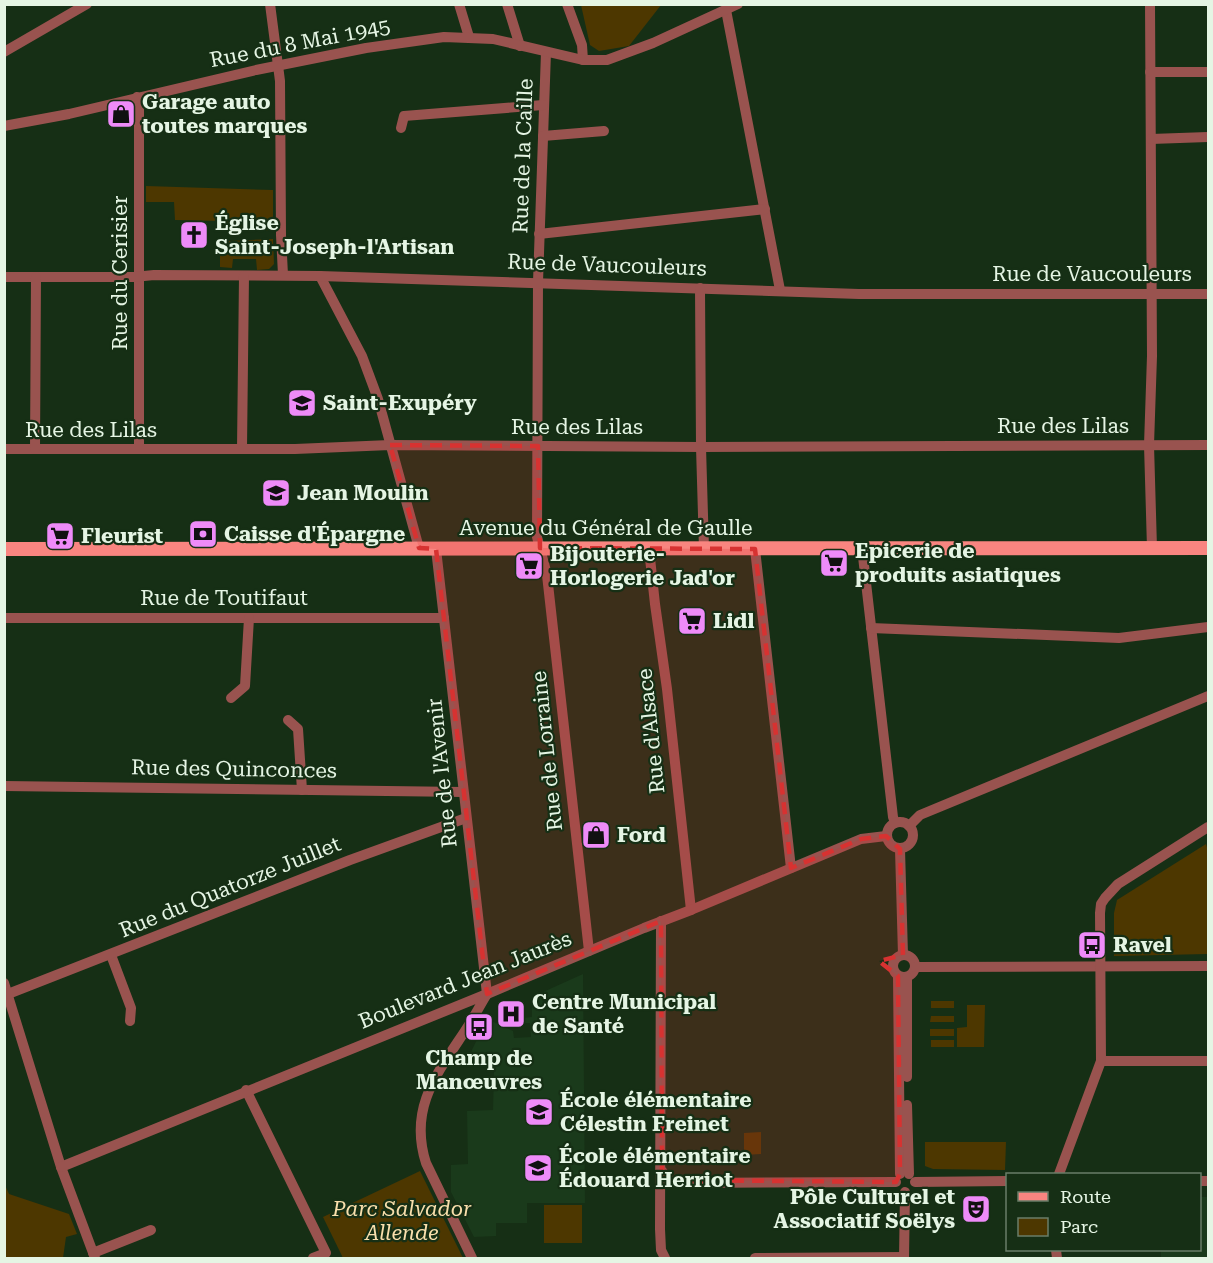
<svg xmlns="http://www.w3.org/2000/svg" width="1213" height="1263" font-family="'Roboto Serif',serif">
<rect width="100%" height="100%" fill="#162f15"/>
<!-- built -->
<g fill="#1a3a1b">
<polygon points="583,974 585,1203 527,1203 527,1223 496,1223 496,1236 474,1237 451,1192 451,1165 468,1164 467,1111 493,1110 494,1072 492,1072 491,1056 469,1056 487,1019 513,1031 514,1038 531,1037 530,1023 522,1023 522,1018 532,1017 532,997"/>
<polygon points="1200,1197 1208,1197 1208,1258 1161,1258 1161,1250 1200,1250"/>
</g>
<!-- green -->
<g fill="#4d3700">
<polygon points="581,5 581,4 661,5 629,46 599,51 590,45"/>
<polygon points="146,186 273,190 273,230 229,231 221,221 175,220 174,202 146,202"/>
<polygon points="273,239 274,264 269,269 257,270 256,259 233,259 232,268 220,267 220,253 229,241"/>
<polygon points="1206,844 1208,851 1208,954 1114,956 1114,913 1117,900"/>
<rect x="931" y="1001" width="23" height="7"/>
<polygon points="967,1005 985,1005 984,1047 957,1047 957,1028 967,1027"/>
<polygon points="931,1016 954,1016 954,1022 930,1022"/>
<rect x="930" y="1029" width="24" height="7"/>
<rect x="931" y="1040" width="23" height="7"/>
<polygon points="761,1132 761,1154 744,1155 744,1133"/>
<polygon points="925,1142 1006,1142 1005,1170 933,1169 925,1166"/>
<polygon points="420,1171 463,1258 343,1258 323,1217"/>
<polygon points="4,1183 9,1194 69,1214 77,1234 66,1237 63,1258 5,1258"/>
<rect x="544" y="1205" width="38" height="38"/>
</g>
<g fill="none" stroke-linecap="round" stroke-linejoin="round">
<!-- minor -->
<g stroke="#99534f" stroke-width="10">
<polyline points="270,4 280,81 281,235 283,275"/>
<polyline points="459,4 469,37"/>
<polyline points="507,4 520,46"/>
<polyline points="567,4 582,45 583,60"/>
<polyline points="1150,4 1152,356 1149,445 1152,548"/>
<polyline points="726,10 780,290"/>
<polyline points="4,52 87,4"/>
<polyline points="546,52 538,282 537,537 547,575 589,951"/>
<polyline points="1150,72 1208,72"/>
<polyline points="137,97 139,108 139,449"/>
<polyline points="4,126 69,114 256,70 366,48 444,37 493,39 583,60 607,60 653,43 738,4"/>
<polyline points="401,128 404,116 543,105"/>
<polyline points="543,136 604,131"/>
<polyline points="1151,139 1208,137"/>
<polyline points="539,234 765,209"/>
<polyline points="320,276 362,356 378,399 419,548"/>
<polyline points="4,277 134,277 154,275 320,276 859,294 1208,294"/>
<polyline points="700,288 701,447 704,549"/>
<polyline points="242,448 244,276"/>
<polyline points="4,449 295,449 390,445 701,447 1208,445"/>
<polyline points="35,449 36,277"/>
<polyline points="862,548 893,817 895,823"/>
<polyline points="436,549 487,994"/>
<polyline points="649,549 655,604 667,689 691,910"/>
<polyline points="755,549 791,868"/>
<polyline points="4,618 444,618"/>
<polyline points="871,628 1119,638 1208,627"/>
<polyline points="231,698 245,686 249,618"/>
<polyline points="288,720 298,729 302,790"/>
<polyline points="4,786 463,792"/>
<circle cx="900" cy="835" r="13"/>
<polyline points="909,826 920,815 1208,696"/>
<polyline points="900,849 903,955"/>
<polyline points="661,921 660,1229 661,1250 665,1258"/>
<circle cx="904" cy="966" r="11"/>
<polyline points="111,955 131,1008 130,1021"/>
<polyline points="915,967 1208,966"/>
<polyline points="898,976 900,1174"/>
<polyline points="907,977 907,1077"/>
<polyline points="4,983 61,1167 95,1258"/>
<polyline points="8,994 350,860 466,818"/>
<polyline points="1101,1061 1208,1061"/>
<polyline points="246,1090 326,1253 313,1258"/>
<polyline points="907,1105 909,1174"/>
<polyline points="61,1167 487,994 644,928 691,910 861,839 886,836"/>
<polyline points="662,1171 669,1180 678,1183 896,1182"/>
<polyline points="1059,1174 1101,1061 1100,913 1101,904 1105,898 1118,884 1208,827"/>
<polyline points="1200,1181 1208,1181"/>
<polyline points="915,1182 1008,1181"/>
<polyline points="1056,1250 1057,1258"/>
<polyline points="93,1253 151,1230"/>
<path d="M472 1258 426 1163C409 1110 435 1076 463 1034 472 1021 479 1007 487 994"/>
<polyline points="755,1258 904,1257"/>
<polyline points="904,1258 905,1192"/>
</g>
<!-- major -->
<polyline stroke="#f98580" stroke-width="14" points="4,549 1208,548"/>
</g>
<!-- marked area -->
<path fill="#d73231" fill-opacity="0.2" stroke="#d73231" stroke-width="4.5" stroke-dasharray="12 8" stroke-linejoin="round" d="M390 445 538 446 540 548 755 549 791 868 861 839 886 836 900 849 903 955 879 961 898 976 900 1174 896 1182 669 1180 662 1171 661 921 487 994 436 549 419 548Z"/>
<!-- icons -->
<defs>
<g id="shop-square" transform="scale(1.5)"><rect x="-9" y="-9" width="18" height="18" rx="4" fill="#ee8bf8" stroke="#162f15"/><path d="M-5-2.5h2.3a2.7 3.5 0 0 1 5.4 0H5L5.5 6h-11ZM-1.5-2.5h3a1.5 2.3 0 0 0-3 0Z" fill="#111"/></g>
<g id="church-square" transform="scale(1.5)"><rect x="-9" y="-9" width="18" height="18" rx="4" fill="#ee8bf8" stroke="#162f15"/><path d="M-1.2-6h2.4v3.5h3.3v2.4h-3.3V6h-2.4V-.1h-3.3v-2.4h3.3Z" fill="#111"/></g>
<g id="school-square" transform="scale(1.5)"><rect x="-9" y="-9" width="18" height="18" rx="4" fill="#ee8bf8" stroke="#162f15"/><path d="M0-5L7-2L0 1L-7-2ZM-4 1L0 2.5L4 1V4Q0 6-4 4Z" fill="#111"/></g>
<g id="bank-square" transform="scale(1.5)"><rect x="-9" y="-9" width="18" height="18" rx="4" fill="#ee8bf8" stroke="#162f15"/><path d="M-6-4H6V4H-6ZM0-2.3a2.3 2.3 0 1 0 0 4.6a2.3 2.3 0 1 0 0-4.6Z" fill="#111"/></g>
<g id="supermarket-square" transform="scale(1.5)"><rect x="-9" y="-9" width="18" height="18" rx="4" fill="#ee8bf8" stroke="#162f15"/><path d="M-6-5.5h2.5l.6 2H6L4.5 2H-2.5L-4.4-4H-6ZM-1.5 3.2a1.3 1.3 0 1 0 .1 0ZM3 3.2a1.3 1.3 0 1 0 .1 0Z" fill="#111"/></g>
<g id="bus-square" transform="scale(1.5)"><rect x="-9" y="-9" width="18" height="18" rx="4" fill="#ee8bf8" stroke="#162f15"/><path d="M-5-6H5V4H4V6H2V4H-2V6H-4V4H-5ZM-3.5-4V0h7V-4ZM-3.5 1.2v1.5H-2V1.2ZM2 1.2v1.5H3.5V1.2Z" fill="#111"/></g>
<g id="hospital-square" transform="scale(1.5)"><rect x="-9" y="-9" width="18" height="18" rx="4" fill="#ee8bf8" stroke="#162f15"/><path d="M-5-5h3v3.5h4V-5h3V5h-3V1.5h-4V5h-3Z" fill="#111"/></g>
<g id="theatre-square" transform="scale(1.5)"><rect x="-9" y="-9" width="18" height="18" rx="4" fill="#ee8bf8" stroke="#162f15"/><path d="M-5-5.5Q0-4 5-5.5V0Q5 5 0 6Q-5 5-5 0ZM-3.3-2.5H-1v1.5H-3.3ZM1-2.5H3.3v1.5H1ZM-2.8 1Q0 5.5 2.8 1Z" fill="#111"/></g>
</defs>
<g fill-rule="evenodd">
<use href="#shop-square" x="121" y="114"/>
<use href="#church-square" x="194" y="235"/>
<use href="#school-square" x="302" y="403"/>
<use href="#school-square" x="276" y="493"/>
<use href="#bank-square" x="203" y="534"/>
<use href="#supermarket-square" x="60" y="536"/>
<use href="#supermarket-square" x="834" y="563"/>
<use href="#supermarket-square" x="529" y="566"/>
<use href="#supermarket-square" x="692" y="621"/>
<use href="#shop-square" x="596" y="835"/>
<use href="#bus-square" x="1092" y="945"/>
<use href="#hospital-square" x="511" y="1014"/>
<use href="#bus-square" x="479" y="1027"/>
<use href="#school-square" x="539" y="1112"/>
<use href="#school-square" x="538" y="1168"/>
<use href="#theatre-square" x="976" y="1209"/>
</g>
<g text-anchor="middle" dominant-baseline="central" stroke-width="4.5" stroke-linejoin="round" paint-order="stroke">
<!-- street labels -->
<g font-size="21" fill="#e5f5e4" stroke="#162f15">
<text transform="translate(300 43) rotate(-11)">Rue du 8 Mai 1945</text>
<text transform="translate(523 156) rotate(-88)">Rue de la Caille</text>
<text transform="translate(607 265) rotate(2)">Rue de Vaucouleurs</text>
<text transform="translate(120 273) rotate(-90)">Rue du Cerisier</text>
<text x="1092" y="274">Rue de Vaucouleurs</text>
<text x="1063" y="426">Rue des Lilas</text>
<text x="577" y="427">Rue des Lilas</text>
<text x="91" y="430">Rue des Lilas</text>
<text x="606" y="528">Avenue du Général de Gaulle</text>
<text x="224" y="598">Rue de Toutifaut</text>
<text transform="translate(651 731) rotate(-96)">Rue d'Alsace</text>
<text transform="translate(547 751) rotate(-96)">Rue de Lorraine</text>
<text transform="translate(234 769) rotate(1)">Rue des Quinconces</text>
<text transform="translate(442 773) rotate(-96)">Rue de l'Avenir</text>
<text transform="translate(230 887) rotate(-22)">Rue du Quatorze Juillet</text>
<text transform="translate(465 980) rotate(-22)">Boulevard Jean Jaurès</text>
</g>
<!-- poi labels -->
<g font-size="21" font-weight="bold" fill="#e5f5e4" stroke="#162f15" text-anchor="start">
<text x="142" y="102">Garage auto<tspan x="142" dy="24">toutes marques</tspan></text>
<text x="215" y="223">Église<tspan x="215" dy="24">Saint-Joseph-l'Artisan</tspan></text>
<text x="323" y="403">Saint-Exupéry</text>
<text x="297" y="493">Jean Moulin</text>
<text x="224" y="534">Caisse d'Épargne</text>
<text x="81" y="536">Fleurist</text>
<text x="855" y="551">Epicerie de<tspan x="855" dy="24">produits asiatiques</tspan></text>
<text x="550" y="554">Bijouterie-<tspan x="550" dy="24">Horlogerie Jad'or</tspan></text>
<text x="713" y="621">Lidl</text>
<text x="617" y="835">Ford</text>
<text x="1113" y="945">Ravel</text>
<text x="532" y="1002">Centre Municipal<tspan x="532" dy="24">de Santé</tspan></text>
<text x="479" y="1058" text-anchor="middle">Champ de<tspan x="479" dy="24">Manœuvres</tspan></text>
<text x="560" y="1100">École élémentaire<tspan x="560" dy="24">Célestin Freinet</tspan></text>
<text x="559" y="1156">École élémentaire<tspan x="559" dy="24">Édouard Herriot</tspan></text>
<text x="955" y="1197" text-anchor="end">Pôle Culturel et<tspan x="955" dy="24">Associatif Soëlys</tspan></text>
</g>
<!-- park labels -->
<g font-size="21" font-style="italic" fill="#f9dfac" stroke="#162f15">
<text x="402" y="1209">Parc Salvador<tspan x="402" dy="24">Allende</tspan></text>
</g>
</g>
<!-- border -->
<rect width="1213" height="1263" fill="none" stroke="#e5f5e4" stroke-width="12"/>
<!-- legend -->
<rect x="1006" y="1173" width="195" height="78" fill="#162f15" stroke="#697e68" stroke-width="1.5"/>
<rect x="1018" y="1192" width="30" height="9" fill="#f98580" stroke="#697e68" stroke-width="1.5"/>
<text x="1060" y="1203" font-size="18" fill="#e5f5e4">Route</text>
<rect x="1018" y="1218" width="30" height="18" fill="#4d3700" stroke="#697e68" stroke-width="1.5"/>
<text x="1060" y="1233" font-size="18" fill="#e5f5e4">Parc</text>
</svg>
